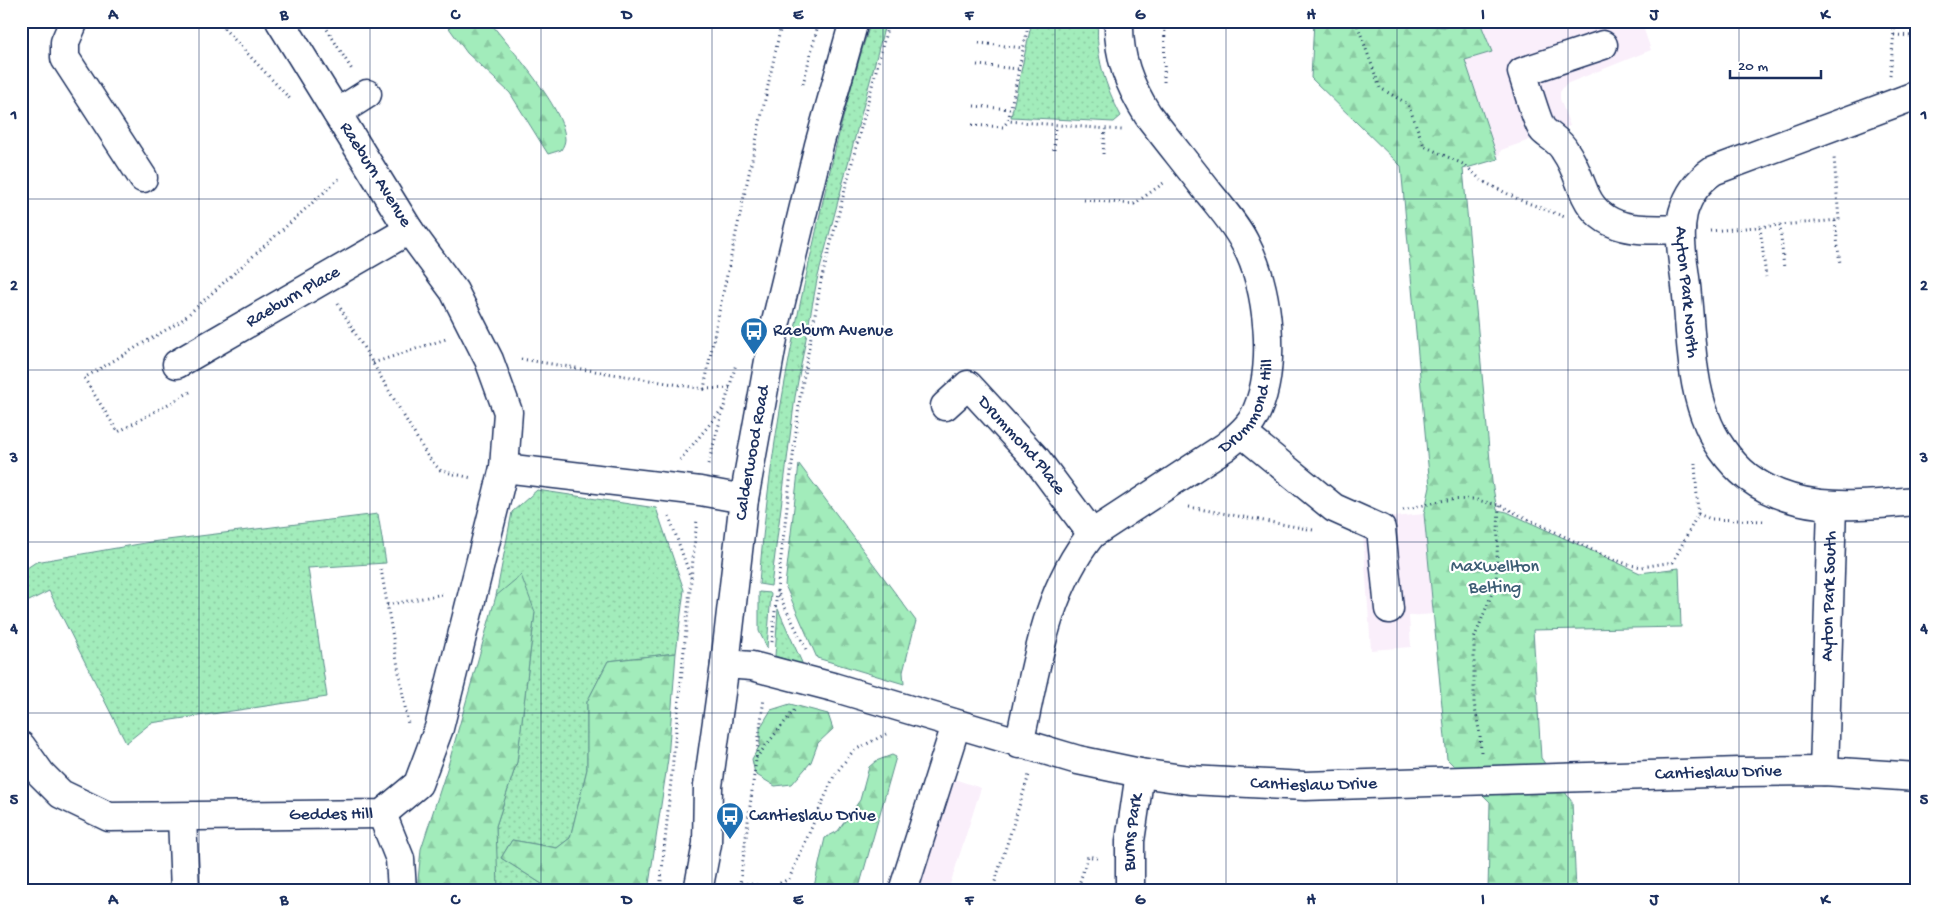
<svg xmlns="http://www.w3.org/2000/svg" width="1938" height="912" font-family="'Gochi Hand',sans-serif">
<defs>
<pattern id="grass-dots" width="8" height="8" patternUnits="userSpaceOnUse" patternTransform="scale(1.25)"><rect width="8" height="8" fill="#a2ecbb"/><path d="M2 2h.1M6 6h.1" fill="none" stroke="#8bcba3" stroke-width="1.8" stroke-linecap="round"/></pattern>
<pattern id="forest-firs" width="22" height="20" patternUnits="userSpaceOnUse" patternTransform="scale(1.25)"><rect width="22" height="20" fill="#a2ecbb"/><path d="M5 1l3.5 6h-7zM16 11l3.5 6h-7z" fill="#8bcba3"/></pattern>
</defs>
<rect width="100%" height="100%" fill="#fff"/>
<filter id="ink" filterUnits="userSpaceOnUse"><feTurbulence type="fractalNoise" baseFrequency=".02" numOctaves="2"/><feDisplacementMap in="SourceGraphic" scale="10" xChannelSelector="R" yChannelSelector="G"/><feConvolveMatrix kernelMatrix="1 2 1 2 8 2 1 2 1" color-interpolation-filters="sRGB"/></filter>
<g filter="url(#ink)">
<!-- built -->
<g fill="#faeffb">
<polygon points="1489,21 1523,21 1523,24 1530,21 1641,21 1651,50 1566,84 1560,92 1560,99 1570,126 1501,150 1498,159 1464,60 1492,52 1480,22"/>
<polygon points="1424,514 1433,614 1409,616 1411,647 1371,650 1363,534 1384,518"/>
<polygon points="930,771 981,788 948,891 890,891"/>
</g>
<!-- grass -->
<g fill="url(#grass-dots)" stroke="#5e8e8c">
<path d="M871 21H886L817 280 795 397 771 586 759 584C767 469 788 354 814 241 830 167 848 93 871 21Z"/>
<path d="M1032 21H1098C1095 57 1105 85 1121 116L1114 122 1011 117Z"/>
<polygon points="537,490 656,508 684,590 676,653 608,661 587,702 587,769 570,838 557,848 512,840 501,858 553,891 497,891 496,826 517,762 535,612 496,596 512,512"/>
<polygon points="378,514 386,563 308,568 327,697 151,723 126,743 49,591 21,605 21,572 36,562 151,542"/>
<polygon points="759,592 771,593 767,648 759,631"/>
<polygon points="778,609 803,665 775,656"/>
</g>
<!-- forest -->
<g fill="url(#forest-firs)" stroke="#5e8e8c">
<path d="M444 21H489C509 47 565 108 565 139 565 143 563 147 561 150L548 154 510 93 467 53Z"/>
<polygon points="1314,21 1389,21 1444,27 1480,22 1492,52 1465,60 1498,159 1463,169 1492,482 1497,510 1507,512 1640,573 1679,568 1681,627 1533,630 1541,758 1572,802 1576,891 1488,891 1490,802 1447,759 1424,514 1430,487 1401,166 1311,78"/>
<polygon points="799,464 916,621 903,672 904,684 817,658 785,585"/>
<polygon points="521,575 535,612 517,762 496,826 498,889 497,891 417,891 421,849 447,769 496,596"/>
<polygon points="676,653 668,759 648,891 553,891 501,858 512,840 557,848 570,838 587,769 587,702 608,661"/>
<polygon points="790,704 828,714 833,729 818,743 811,762 792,784 775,786 755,774 752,759 760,745 760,728 771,710"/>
<polygon points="892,755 896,757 858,891 813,891 825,838 838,831 860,800 869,767 876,761"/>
</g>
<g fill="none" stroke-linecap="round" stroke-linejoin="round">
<!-- minor casing -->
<g stroke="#1b2f5e" stroke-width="31">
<g id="minor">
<polyline points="74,21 65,42 65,58 143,178"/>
<path d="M1603 45 1522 72C1526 83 1537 123 1543 130 1550 137 1560 141 1565 151 1575 165 1579 181 1586 196 1604 234 1645 230 1681 229"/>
<path id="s1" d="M1917 95 1713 171C1698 181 1688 195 1683 213 1677 239 1685 269 1687 296 1691 335 1691 379 1705 416 1713 439 1729 462 1748 477 1798 515 1859 505 1917 501"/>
<polyline points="337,113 367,94"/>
<path id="s2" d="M177 364 409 230"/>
<path id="s3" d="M945 406 968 385 1037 460 1092 534"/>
<polyline points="1242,433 1334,508 1381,529 1389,609"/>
<polyline points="504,468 700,491 744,499"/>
<path id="s4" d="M725 664 752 666 833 687 1078 760 1140 773 1190 780 1305 786 1740 772 1824 771 1917 777"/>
<path id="s5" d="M1019 744C1036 671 1044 593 1092 534L1225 447C1236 438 1248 429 1254 417 1278 370 1269 288 1245 243 1236 225 1222 209 1209 193 1189 167 1168 141 1148 115 1129 85 1118 57 1119 21"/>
<path id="s6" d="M21 746 41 774 61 794 109 817 382 814 418 784 439 728 504 468 508 412 489 360 454 291 409 230 280 21"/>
<path id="s7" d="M1824 771 1832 506"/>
<polyline points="382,814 400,859 402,891"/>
<polyline points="182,817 185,891"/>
<path id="s8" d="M698 891 707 844 708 786 725 664 744 499 776 322 819 145 854 21"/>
<polyline points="903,891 956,725"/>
<path id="s9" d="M1130 891V841L1140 773"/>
</g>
</g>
<!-- path -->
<g stroke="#1b2f5e" stroke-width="3" stroke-dasharray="1 4" stroke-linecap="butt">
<polyline points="217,21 292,101"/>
<polyline points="322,21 352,70"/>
<polyline points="1029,21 1008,121 1122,130"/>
<polyline points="1356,21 1380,88 1408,104 1424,146 1465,165 1482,181 1520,200 1565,217"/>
<polyline points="1894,35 1917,36"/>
<polyline points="979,43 1023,48"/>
<polyline points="977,65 1019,69"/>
<polyline points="1890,75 1895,21"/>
<polyline points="1164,82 1165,21"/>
<polyline points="803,84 819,21"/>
<polyline points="974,106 1010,109"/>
<polyline points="972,125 1003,127 1008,121"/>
<polyline points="1054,150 1055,126"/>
<polyline points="1103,154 1105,129"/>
<polyline points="1084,200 1134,204 1165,182"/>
<polyline points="1835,221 1840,264"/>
<polyline points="1780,225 1784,269"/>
<polyline points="1760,227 1766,277"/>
<polyline points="1710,231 1839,220 1834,157"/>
<polyline points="338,304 428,457 441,471 472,478"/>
<polyline points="521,359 704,389 717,321 782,21"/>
<polyline points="373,363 446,339"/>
<polyline points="704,389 730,388"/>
<polyline points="190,392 118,432 84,378 181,321 341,177"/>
<polyline points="680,460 724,407"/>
<polyline points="708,464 736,364"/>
<polyline points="1189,507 1313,530"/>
<polyline points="1403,510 1445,500 1472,499 1499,505 1607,557 1630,565 1642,567 1673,562 1698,514 1695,463"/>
<polyline points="1698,514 1711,519 1764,521"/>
<polyline points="669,516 691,578"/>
<polyline points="381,569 408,724"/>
<polyline points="387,605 443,594"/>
<polyline points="772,642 777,591"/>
<polyline points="806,649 777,591 800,397 821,281 889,21"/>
<polyline points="1481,752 1480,735 1474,703 1474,639 1496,583 1499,505"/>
<polyline points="756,758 796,708"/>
<polyline points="741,883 771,887 789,879 834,776 853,751 886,734"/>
<polyline points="660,891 697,519"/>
<polyline points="739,891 764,698"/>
<polyline points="992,891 1029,775"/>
<polyline points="1077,891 1088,856 1101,859"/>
</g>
<!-- minor -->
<use href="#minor" stroke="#fff" stroke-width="28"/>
</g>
</g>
<!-- grid -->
<path fill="none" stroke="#1b2f5e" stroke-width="1" stroke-opacity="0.55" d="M199 21V891M370 21V891M541 21V891M712 21V891M883 21V891M1055 21V891M1226 21V891M1397 21V891M1568 21V891M1739 21V891M21 199H1917M21 370H1917M21 542H1917M21 713H1917"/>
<!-- icons -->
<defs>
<g id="bus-pin" transform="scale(1.4375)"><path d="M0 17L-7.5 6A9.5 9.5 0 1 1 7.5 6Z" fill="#1f6fb2" stroke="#fff"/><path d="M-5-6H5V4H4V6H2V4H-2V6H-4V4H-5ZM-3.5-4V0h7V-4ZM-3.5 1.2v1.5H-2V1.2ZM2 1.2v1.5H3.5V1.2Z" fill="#fff"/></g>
</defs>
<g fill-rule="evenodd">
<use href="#bus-pin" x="754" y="331"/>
<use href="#bus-pin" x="730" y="816"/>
</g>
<g text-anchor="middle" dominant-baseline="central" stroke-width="4.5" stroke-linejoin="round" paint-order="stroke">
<!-- street labels -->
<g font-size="18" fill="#1b2f5e" stroke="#fff">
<text transform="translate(375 175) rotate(58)">Raeburn Avenue</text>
<text stroke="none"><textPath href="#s1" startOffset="350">Ayton Park North</textPath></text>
<text stroke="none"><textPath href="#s2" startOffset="134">Raeburn Place</textPath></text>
<text stroke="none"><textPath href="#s5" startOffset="432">Drummond Hill</textPath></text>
<text stroke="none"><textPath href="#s3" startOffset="112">Drummond Place</textPath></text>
<text stroke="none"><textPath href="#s8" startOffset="442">Calderwood Road</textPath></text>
<text stroke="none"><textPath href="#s7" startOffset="175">Ayton Park South</textPath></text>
<text stroke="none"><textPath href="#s4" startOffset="1009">Cantieslaw Drive</textPath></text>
<text stroke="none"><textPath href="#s4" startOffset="604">Cantieslaw Drive</textPath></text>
<text stroke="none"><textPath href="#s6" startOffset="338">Geddes Hill</textPath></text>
<text stroke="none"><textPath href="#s9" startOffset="59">Burns Park</textPath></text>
</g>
<!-- poi labels -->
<g font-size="18" fill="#1b2f5e" stroke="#fff" text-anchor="start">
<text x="773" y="331">Raeburn Avenue</text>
<text x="749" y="816">Cantieslaw Drive</text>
</g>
<!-- park labels -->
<g font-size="18" fill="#3d5e75" stroke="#fff">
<text x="1495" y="567">Maxwellton<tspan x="1495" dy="21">Belting</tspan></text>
</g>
</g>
<!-- margin -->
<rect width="1938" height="912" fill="none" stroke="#fff" stroke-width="55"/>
<!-- scale -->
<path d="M1730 70v8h91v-8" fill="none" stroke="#1b2f5e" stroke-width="2.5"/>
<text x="1738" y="70" font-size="15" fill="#1b2f5e" stroke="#ffffff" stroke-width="4" paint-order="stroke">20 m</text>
<rect x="28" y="28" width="1882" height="856" fill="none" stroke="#1b2f5e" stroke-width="2"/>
<g font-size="16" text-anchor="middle" font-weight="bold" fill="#1b2f5e">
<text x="113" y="19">A</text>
<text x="284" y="19">B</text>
<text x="455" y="19">C</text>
<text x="627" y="19">D</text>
<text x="798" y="19">E</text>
<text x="969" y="19">F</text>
<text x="1140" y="19">G</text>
<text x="1311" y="19">H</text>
<text x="1483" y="19">I</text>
<text x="1654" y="19">J</text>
<text x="1825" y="19">K</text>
<text x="14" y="119">1</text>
<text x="1924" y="119">1</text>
<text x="14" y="290">2</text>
<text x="1924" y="290">2</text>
<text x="14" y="462">3</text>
<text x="1924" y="462">3</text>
<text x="14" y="633">4</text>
<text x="1924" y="633">4</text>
<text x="14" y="804">5</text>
<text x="1924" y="804">5</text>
<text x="113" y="904">A</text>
<text x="284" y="904">B</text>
<text x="455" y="904">C</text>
<text x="627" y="904">D</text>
<text x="798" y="904">E</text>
<text x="969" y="904">F</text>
<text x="1140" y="904">G</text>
<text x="1311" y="904">H</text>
<text x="1483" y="904">I</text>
<text x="1654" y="904">J</text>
<text x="1825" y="904">K</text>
</g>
</svg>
